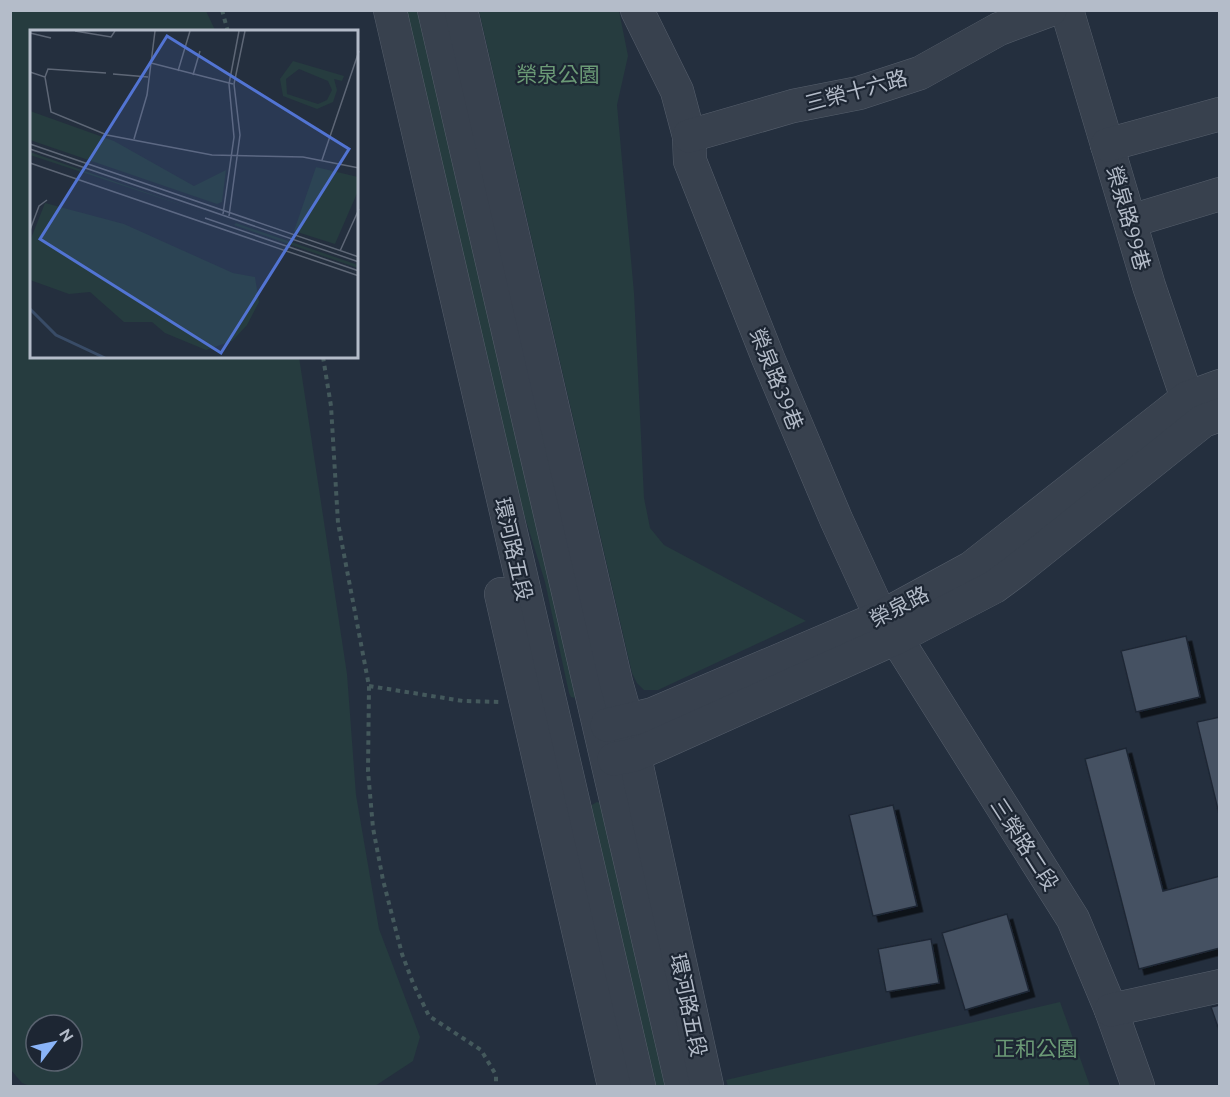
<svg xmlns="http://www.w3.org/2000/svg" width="1230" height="1097" font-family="Ubuntu,'Noto Sans TC',sans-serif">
<defs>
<filter id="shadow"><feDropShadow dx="5.5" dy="5.5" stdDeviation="0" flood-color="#0009"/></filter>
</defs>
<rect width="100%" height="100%" fill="#242f3e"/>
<!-- green -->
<g fill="#263c3f" fill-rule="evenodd">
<path d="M11 10 206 11 215 30 32 32V357H299L347 674 356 795 379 929 420 1037 413 1061 375 1086H30L22 1083 11 1070ZM36 1025H72V1061H36Z"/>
<polygon points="405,11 420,11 577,697 575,698 571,697 569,693 545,582 519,498"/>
<polygon points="479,11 619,11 628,56 617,105 634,293 644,498 650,528 664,545 806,621 658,690 644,690 637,683 632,673"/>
<polygon points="597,802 600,803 667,1086 654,1086 590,806"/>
<polygon points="1060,1002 1090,1086 728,1086 726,1080"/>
</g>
<!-- building -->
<g fill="#455162" stroke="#1f2835" stroke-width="1.5" filter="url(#shadow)">
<polygon points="1186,636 1200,697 1136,712 1121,651"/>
<polygon points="1220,717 1220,818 1197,722"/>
<polygon points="1126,748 1163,891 1220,876 1220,948 1139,969 1085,759"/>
<polygon points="893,805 917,906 873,916 849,815"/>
<polygon points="1007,914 1029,991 965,1010 942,933"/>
<polygon points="931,939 939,983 886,992 878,949"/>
<polygon points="1220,1005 1220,1033 1211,1007"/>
</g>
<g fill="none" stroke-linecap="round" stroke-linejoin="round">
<!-- minor casing -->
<g stroke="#565f6c" stroke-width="34">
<g id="minor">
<polyline points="390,10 639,1086"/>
<polyline points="434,10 682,1086"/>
<polyline points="461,10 616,682 627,721 707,1086"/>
<polyline points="637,10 677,91 689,136 690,161 768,358 836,519 881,617 896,638 1073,919 1111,1010 1138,1086"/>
<polyline points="1067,10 1149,286 1187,398 1199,415"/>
<polyline points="689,136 793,106 859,93 920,73 999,29 1050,10"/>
<polyline points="1107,145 1220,114"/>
<polyline points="1131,221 1220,194"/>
<polyline points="501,594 614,1086"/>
<polyline points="607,725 653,714 881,617 971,568 1187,398 1220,386"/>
<polyline points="614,759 634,755 655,746 896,638 994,587 1017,570 1203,421 1220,415"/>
<polyline points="1111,1010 1220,986"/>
</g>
</g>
<!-- path -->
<g stroke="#44595c" stroke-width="4" stroke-dasharray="4.5 4.5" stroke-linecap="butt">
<polyline points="222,10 228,32"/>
<polyline points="323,357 331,406 338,523 369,686 368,771 373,828 383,880 402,954 413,983 429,1016 481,1050 496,1075 496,1086"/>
<polyline points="369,686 463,701 499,702"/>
</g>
<!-- minor -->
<use href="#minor" stroke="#38414e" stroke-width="33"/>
</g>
<g text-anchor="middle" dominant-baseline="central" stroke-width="4.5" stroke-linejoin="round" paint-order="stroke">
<!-- park labels -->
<g font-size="21" fill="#6b9a76" stroke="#1d2633">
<text x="558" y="74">榮泉公園</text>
<text x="1036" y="1048">正和公園</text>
</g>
<!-- street labels -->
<g font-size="21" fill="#b4bcc9" stroke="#1d2633">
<text transform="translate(856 90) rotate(-15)">三榮十六路</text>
<text transform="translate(1129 218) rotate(74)">榮泉路99巷</text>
<text transform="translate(777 379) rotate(68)">榮泉路39巷</text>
<text transform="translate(514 549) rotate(77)">環河路五段</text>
<text transform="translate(899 606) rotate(-27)">榮泉路</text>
<text transform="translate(1025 844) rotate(57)">三榮路二段</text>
<text transform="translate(689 1005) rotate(78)">環河路五段</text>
</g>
</g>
<!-- overview -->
<g transform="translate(30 30)">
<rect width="328" height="328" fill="#242f3e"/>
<path d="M263 31 314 46 312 51 304 49 307 60 303 72 287 79 253 66 250 49ZM269 39 298 51 302 60 297 70 288 74 257 64 256 49ZM0 81 84 111 164 156 196 140 192 172 187 174 0 110ZM0 122 184 186H185L0 125ZM286 137 328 147V161L305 214 264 201ZM15 173 94 194 203 243 225 247 229 272 217 295 202 311 176 320 135 303 122 292H94L60 262 39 264 0 250V211ZM206 193 328 235V238L204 195Z" fill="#263c3f" fill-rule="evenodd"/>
<path fill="none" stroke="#394c67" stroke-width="3" d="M0 279 26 305 75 328"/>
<path fill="none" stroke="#5e6776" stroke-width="1.5" d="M45 1 81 7 85 1M0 3 21 8M121 33 203 54M148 41 160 1M0 42 15 47 21 82 77 105 182 125 273 127 329 138M83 44 118 47M163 45 170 21M15 47 18 39 76 43M104 109 117 65 125 1M0 114 329 227M0 119 329 232M292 130 329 21M0 133 329 246M193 184 204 107 199 54 209 1M199 186 210 105 204 54 215 1M175 188 329 241M0 200 9 176 17 170M310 221 329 179"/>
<path fill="#5274d3" fill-opacity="0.15" stroke="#5274d3" stroke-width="3" d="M137 6 319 119 191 323 10 209Z"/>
<rect width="328" height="328" fill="none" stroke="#b4bcc9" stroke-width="3"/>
</g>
<!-- border -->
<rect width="1230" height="1097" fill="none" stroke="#b4bcc9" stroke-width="24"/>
<!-- north arrow -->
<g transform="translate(54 1043) rotate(58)"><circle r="28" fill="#1d2633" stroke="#59626f" stroke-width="1.5"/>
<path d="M0-4.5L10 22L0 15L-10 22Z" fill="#8ab4f8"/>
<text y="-9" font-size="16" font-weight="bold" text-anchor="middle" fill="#b4bcc9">N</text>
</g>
</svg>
